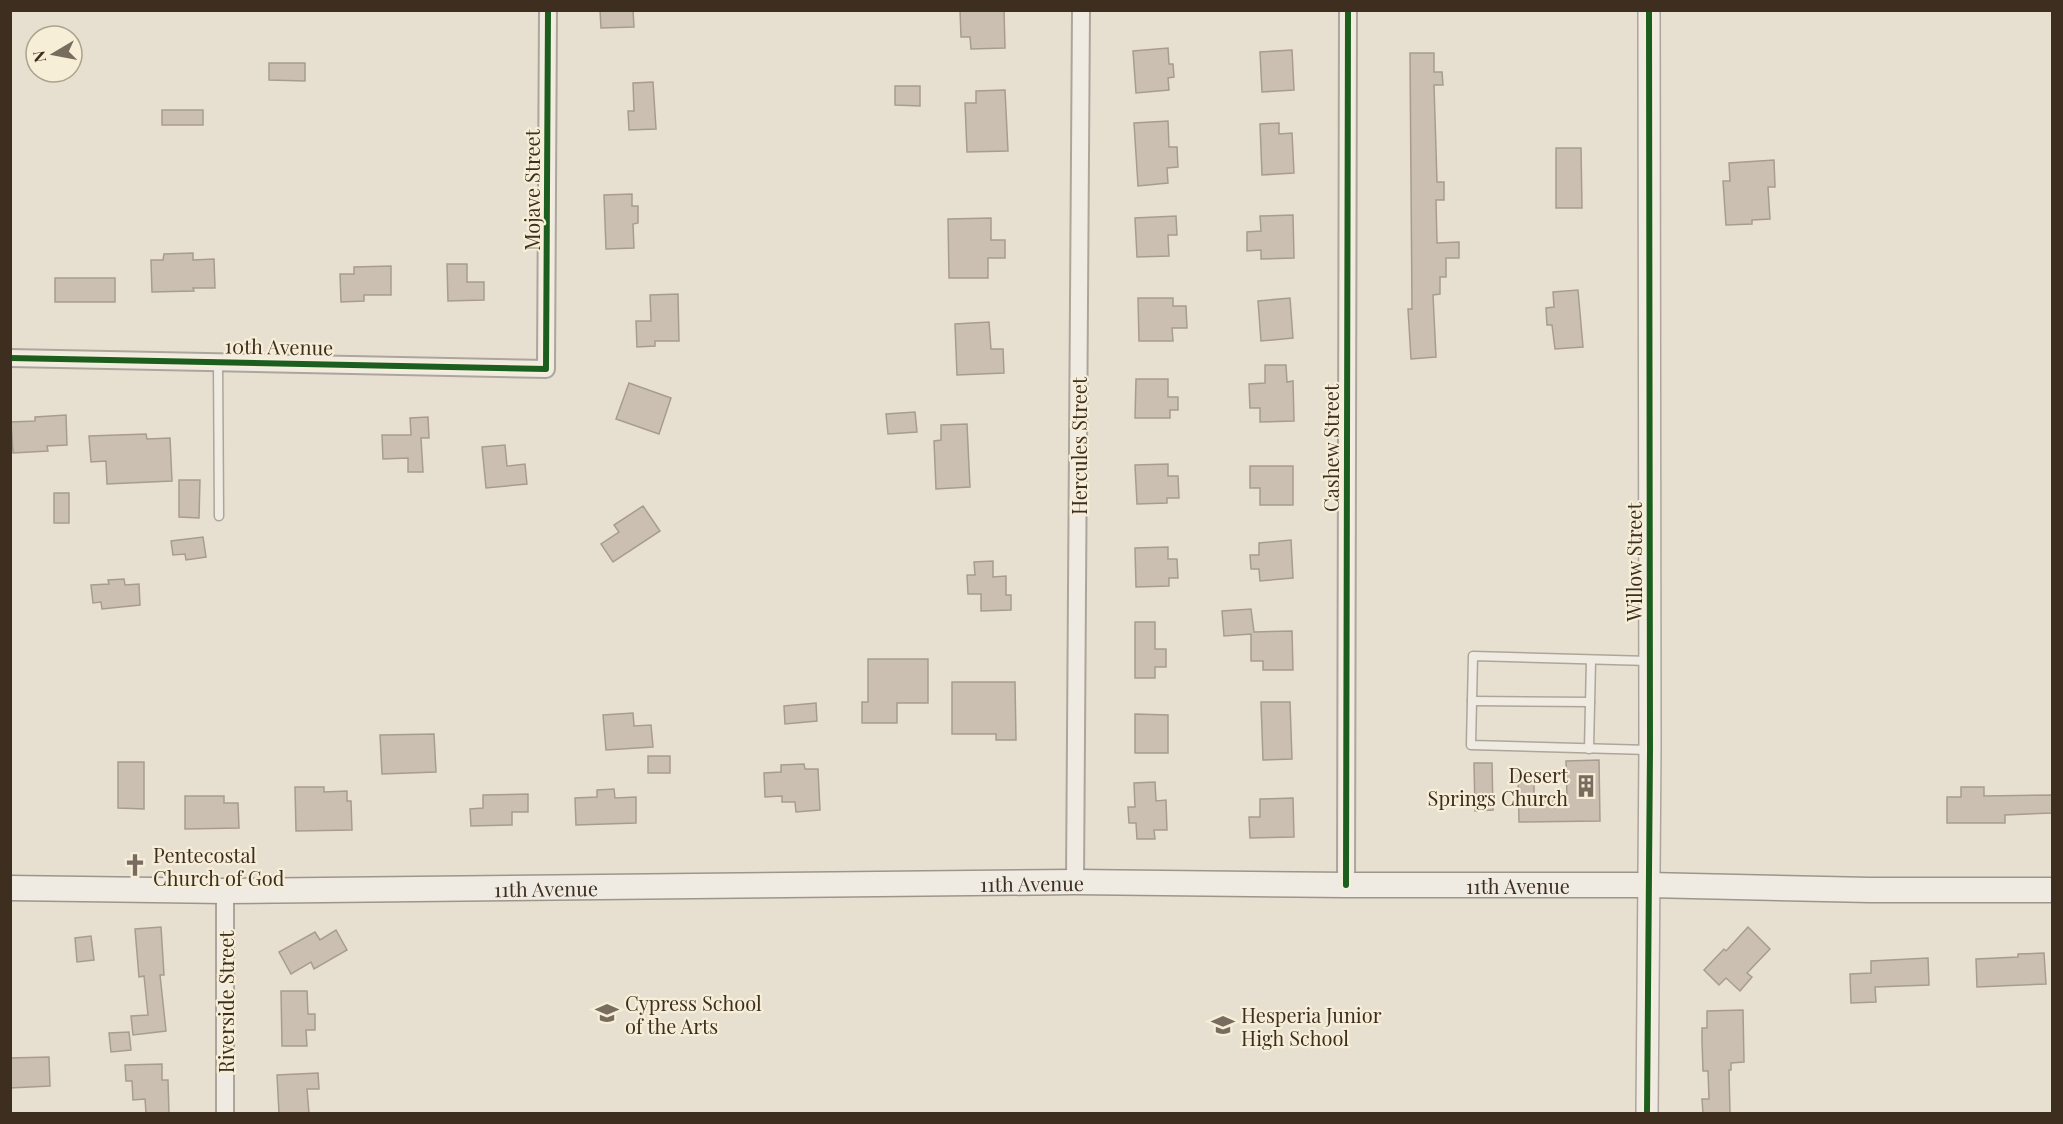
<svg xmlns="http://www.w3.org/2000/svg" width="2063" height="1124" font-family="'Playfair Display',serif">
<rect width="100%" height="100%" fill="#e7e0d1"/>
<!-- building -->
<g fill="#cbbfb2" stroke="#a89c90" stroke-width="1.5">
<polygon points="600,10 633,10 634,27 601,28"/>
<polygon points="960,10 1004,10 1005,48 971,49 970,37 961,37"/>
<polygon points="1168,48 1169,64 1173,64 1174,77 1168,78 1169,90 1136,93 1133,51"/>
<polygon points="1292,50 1294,90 1262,92 1260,52"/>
<polygon points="1410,53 1434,53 1434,72 1442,72 1443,85 1434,85 1437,182 1444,182 1444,200 1436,200 1437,243 1459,242 1459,258 1446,258 1446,277 1440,277 1440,294 1433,295 1436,357 1411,359 1408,309 1412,309"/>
<polygon points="269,63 305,63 305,81 269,80"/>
<polygon points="653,82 656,129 629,130 628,111 634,111 633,83"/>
<polygon points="895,86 920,86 920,106 895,105"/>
<polygon points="1005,90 1008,151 967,152 965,103 976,103 976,91"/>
<rect x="162" y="110" width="41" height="15"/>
<polygon points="1168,121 1169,147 1177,147 1178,167 1167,168 1168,183 1138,186 1134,123"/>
<polygon points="1279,123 1279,134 1292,133 1294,173 1262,175 1260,124"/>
<polygon points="1556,148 1581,148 1582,208 1556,208"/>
<polygon points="1774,160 1775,187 1768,187 1770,219 1752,220 1752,224 1726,225 1723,181 1730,181 1729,163"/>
<polygon points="632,194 632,206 638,206 638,223 633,224 634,248 606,249 604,195"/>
<polygon points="1293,215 1294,258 1261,259 1261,250 1247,251 1247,232 1261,231 1260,216"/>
<polygon points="1176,216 1177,235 1168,235 1169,256 1137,257 1135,218"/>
<polygon points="991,218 991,240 1005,240 1005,258 988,258 988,278 949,278 948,219"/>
<polygon points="193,253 193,260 214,259 215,288 193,288 194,291 152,292 151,260 163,260 164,254"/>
<polygon points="447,264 467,264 467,282 484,282 484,300 448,301"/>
<polygon points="391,266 391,295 364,295 364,301 341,302 340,274 354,274 354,267"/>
<rect x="55" y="278" width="60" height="24"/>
<polygon points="1578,290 1583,347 1555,349 1552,325 1547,325 1546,308 1554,307 1553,292"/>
<polygon points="678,294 679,341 655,341 655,346 637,347 636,321 651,321 650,295"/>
<polygon points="1138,298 1173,298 1173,306 1186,306 1187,328 1172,328 1173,341 1139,341"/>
<polygon points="1290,298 1293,338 1261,341 1258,301"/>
<polygon points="989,322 991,349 1003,349 1004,373 957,375 955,324"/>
<polygon points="1265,365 1286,365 1287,382 1293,381 1294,421 1260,422 1260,408 1250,408 1249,384 1265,383"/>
<polygon points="1136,379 1168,379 1168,397 1178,397 1178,410 1170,410 1170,418 1135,418"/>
<polygon points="629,383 671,398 659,434 616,419"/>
<polygon points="915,412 917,432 888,434 886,414"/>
<polygon points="66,415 67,445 47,446 48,451 13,453 11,422 35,421 35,417"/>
<polygon points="428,417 429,438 421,438 423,472 408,472 408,458 383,459 382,435 411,435 410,418"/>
<polygon points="967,424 970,487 936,489 934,441 941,440 941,425"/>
<polygon points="146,434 147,439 170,438 172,481 107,484 106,461 91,462 89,436"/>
<polygon points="505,445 507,466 525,464 527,484 486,488 482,447"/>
<polygon points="1168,464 1168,476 1178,476 1179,498 1167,498 1167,503 1137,504 1135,465"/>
<polygon points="1250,466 1293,466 1293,505 1260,505 1260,488 1250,488"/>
<polygon points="179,480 200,480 199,518 179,517"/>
<rect x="54" y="493" width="15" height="30"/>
<polygon points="643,506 660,531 613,562 601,544 619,532 614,525"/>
<polygon points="203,537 206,557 186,560 185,554 173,555 171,541"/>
<polygon points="1291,540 1293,578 1260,581 1259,569 1251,569 1250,555 1259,555 1259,543"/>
<polygon points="1168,547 1168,559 1177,559 1178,578 1169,578 1169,586 1136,587 1135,548"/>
<polygon points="993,561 993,577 1006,576 1006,595 1011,595 1011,610 981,611 981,594 968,594 967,575 975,575 974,562"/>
<polygon points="124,579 125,585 139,584 140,605 102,609 101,602 93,603 91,585 109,584 108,580"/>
<polygon points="1251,609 1254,632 1292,631 1293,670 1263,670 1263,661 1251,661 1251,634 1224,636 1222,611"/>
<polygon points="1135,622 1155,622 1155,649 1166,649 1166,667 1155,667 1155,678 1135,678"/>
<polygon points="868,659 928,659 928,703 897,703 897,723 862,723 862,702 868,702"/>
<polygon points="952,682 1015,682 1016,740 996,740 996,734 952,734"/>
<polygon points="1261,702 1290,702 1292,759 1263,760"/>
<polygon points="816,703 817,721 785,724 784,706"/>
<polygon points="633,713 634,726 651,725 653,747 606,750 603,715"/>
<polygon points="1135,714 1168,715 1168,753 1135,753"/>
<polygon points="434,734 436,772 382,774 380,735"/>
<rect x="648" y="756" width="22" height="17"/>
<polygon points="1599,760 1600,821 1519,822 1518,775 1534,774 1534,798 1567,797 1566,761"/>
<polygon points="118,762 144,762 144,809 118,808"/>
<polygon points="1474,763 1492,763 1493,810 1475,811"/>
<polygon points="804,764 805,769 818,769 820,810 796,812 795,802 782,802 782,796 765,797 764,773 781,772 781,765"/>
<polygon points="1155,782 1156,801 1166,800 1167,830 1154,830 1155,839 1137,839 1136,823 1129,823 1128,807 1135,807 1134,783"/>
<polygon points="295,787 324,787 324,792 347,791 347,801 351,801 352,830 296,831"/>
<polygon points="1961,787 1984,787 1984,796 2052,795 2052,813 2005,815 2005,823 1947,823 1947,797 1961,797"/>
<polygon points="614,789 615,798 636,797 636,823 576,825 575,798 597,797 597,790"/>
<polygon points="528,794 528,812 512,812 512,825 471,826 470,809 483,808 483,795"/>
<polygon points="185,796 224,796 224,803 238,803 239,828 185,829"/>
<polygon points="1293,798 1294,837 1250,838 1249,817 1260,817 1260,799"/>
<polygon points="161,927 164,975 160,975 166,1031 133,1035 131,1016 148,1015 144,976 139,977 135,929"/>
<polygon points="1748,927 1770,949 1747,973 1752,977 1740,991 1726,978 1719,985 1704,970 1724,949 1726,951"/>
<polygon points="336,930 347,950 314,969 311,962 291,974 279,952 315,932 320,940"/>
<polygon points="91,936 94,960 77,962 75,938"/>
<polygon points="2044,953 2046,984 1977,987 1976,959 2018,957 2018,954"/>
<polygon points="1928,958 1929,985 1875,987 1876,1002 1851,1003 1850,974 1871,973 1871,961"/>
<polygon points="281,991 307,991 308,1014 315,1014 315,1030 306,1030 307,1046 282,1046"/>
<polygon points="1743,1010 1744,1062 1731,1063 1731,1070 1729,1070 1730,1113 1703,1113 1702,1099 1709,1099 1708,1071 1703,1071 1702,1041 1702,1028 1707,1028 1707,1011"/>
<polygon points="129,1032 131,1050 111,1052 109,1033"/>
<polygon points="49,1057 50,1086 10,1088 10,1058"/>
<polygon points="162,1064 162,1080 168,1080 169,1113 146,1113 145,1099 133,1100 132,1081 126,1081 125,1065"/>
<polygon points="318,1073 319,1089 307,1089 309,1113 279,1113 277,1075"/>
</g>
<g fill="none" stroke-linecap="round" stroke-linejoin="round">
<!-- service casing -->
<g stroke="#ada599" stroke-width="11">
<g id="service">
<polyline points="218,362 219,516"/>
<polyline points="1649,661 1473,656 1471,745 1649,750"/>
<polyline points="1472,701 1590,702"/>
<polyline points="1589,749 1591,660"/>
</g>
</g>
<!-- minor casing -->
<g stroke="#ada599" stroke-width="20">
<g id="minor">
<polyline points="10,358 546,369 548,10"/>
<polyline points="1075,882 1081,10"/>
<polyline points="1346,885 1348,10"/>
<polyline points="225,1114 225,891"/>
</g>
</g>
<!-- tertiary casing -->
<g stroke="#ada599" stroke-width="24">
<polyline id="tertiary" points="1647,1114 1650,750 1649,10"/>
</g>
<!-- secondary casing -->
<g stroke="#9c958a" stroke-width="27">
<g id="secondary">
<path id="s1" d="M10 888 225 891 1075 882 1346 885H1648L1870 890H2052"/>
</g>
</g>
<!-- service -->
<use href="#service" stroke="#efebe3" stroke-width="8"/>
<!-- minor -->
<use href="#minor" stroke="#efebe3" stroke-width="16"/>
<!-- tertiary -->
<use href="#tertiary" stroke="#efebe3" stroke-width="21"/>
<!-- secondary -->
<use href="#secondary" stroke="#efebe3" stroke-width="24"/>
<!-- cycleway casing -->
<g stroke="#f7eed8" stroke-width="10">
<g id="cycleway">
<polyline points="10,358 546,369 548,10"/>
<polyline points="1346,885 1348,10"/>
<polyline points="1647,1114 1650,750 1649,10"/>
</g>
</g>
<!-- cycleway -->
<use href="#cycleway" stroke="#1b5e20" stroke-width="6"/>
</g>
<!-- icons -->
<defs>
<g id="building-bare" transform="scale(1.8)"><path d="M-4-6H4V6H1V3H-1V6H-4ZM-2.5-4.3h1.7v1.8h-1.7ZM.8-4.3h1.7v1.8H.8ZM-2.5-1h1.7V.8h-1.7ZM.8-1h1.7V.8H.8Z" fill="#786c5e" stroke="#f7eed8" stroke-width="2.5" paint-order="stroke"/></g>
<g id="church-bare" transform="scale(1.8)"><path d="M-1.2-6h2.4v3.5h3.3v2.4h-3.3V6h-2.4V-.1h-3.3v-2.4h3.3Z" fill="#786c5e" stroke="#f7eed8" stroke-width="2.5" paint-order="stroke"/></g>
<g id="school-bare" transform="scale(1.8)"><path d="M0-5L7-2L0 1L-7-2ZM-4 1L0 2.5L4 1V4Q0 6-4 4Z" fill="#786c5e" stroke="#f7eed8" stroke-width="2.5" paint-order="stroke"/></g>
</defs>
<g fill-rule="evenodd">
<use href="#building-bare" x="1586" y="786"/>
<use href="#church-bare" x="135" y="865"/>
<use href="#school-bare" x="607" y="1013"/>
<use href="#school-bare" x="1223" y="1025"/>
</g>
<g text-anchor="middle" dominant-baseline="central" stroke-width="4.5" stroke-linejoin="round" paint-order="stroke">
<!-- street labels -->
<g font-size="20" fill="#3d2e20" stroke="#f7eed8">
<text transform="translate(531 190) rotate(-90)">Mojave Street</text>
<text transform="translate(279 346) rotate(1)">10th Avenue</text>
<text transform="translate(1078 446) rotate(-90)">Hercules Street</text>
<text transform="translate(1330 448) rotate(-90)">Cashew Street</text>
<text transform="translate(1633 562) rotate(-90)">Willow Street</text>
<text stroke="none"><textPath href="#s1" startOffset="1022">11th Avenue</textPath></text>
<text stroke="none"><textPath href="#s1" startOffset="1508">11th Avenue</textPath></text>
<text stroke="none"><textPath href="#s1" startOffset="536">11th Avenue</textPath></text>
<text transform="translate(225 1002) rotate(-90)">Riverside Street</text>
</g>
<!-- poi labels -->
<g font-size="20" fill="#3d2e20" stroke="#f7eed8" text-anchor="start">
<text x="1568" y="774" text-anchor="end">Desert<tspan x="1568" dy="23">Springs Church</tspan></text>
<text x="153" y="854">Pentecostal<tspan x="153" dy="23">Church of God</tspan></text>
<text x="625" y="1002">Cypress School<tspan x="625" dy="23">of the Arts</tspan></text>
<text x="1241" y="1014">Hesperia Junior<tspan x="1241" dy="23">High School</tspan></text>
</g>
</g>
<!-- border -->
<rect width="2063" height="1124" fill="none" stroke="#3d2e20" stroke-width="24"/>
<!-- north arrow -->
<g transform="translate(54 54) rotate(260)"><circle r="28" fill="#f7eed8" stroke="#ada18e" stroke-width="1.5"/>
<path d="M0-4.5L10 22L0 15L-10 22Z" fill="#786c5e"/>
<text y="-9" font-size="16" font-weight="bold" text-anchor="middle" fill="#3d2e20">N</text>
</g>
</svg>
